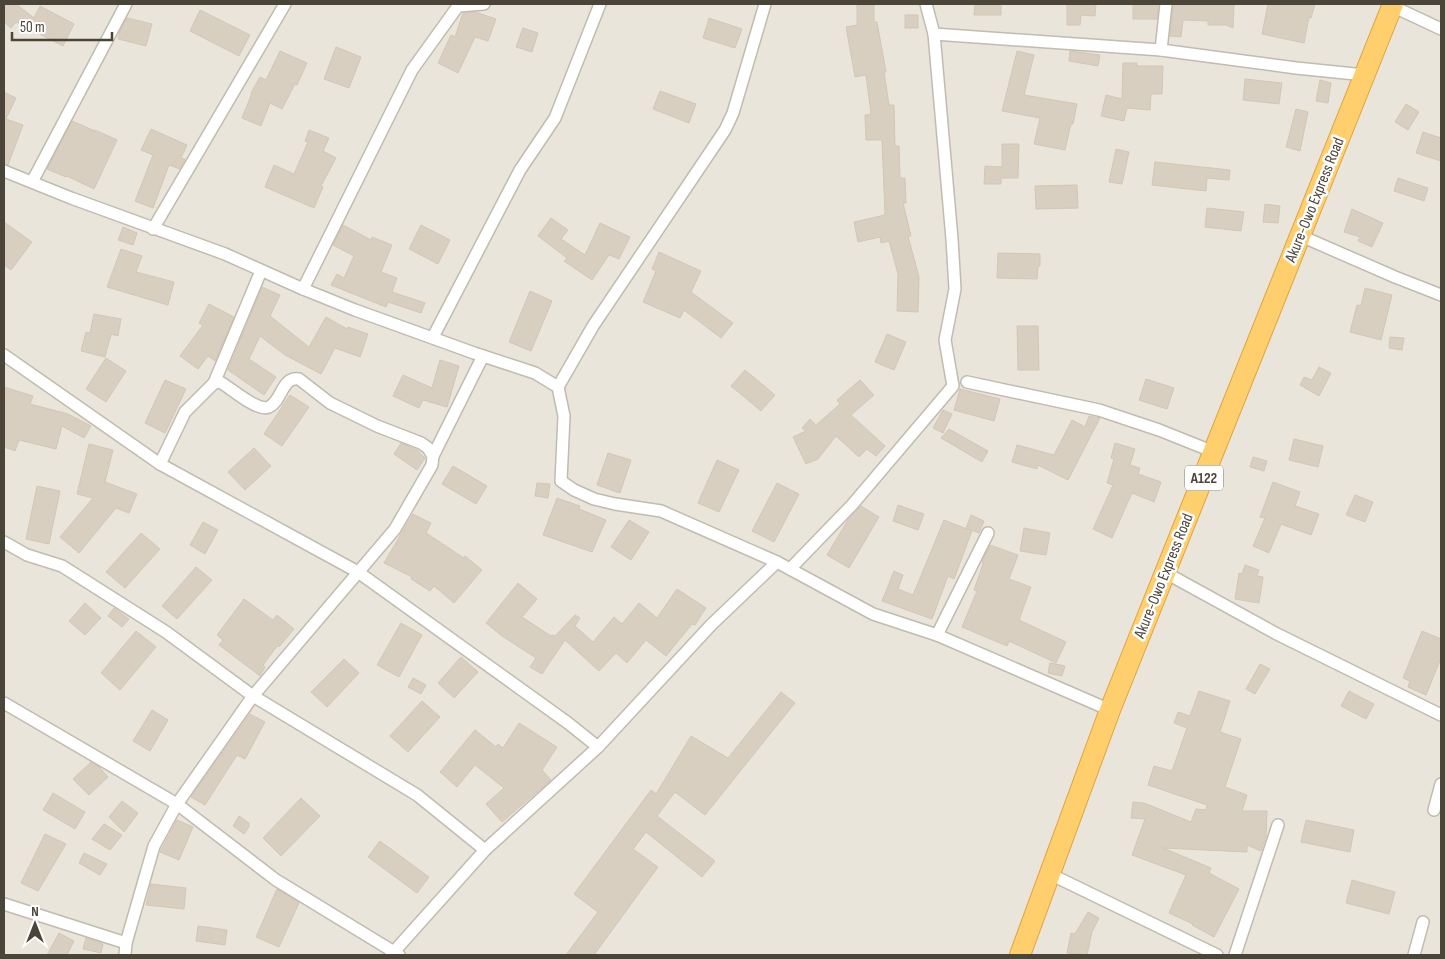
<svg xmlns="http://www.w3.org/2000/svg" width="1445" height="959" font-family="'Sofia Sans Condensed',sans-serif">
<rect width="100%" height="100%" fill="#f6f3ec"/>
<!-- residential -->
<rect fill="#eae5da" x="4" y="4" width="1437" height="951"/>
<!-- building -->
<g fill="#d8cfc1" stroke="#d3c7b4">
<polygon points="4,4 16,4 34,18 40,6 74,24 63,46 16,22 11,28 4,22"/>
<polygon points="857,4 874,4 874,22 877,22 886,72 884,72 889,105 894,105 895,146 899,146 900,178 905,178 906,203 903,203 911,236 908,236 919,277 918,312 897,311 898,274 889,241 881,243 880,237 858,242 854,222 885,215 882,140 866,140 865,115 871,114 866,75 855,77 846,27 857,25"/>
<polygon points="975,4 1001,4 1001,15 974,15"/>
<polygon points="1067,4 1096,4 1095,16 1081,15 1080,25 1067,25"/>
<polygon points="1133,4 1158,4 1157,19 1133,19"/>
<polygon points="1173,4 1234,4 1233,28 1226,25 1208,25 1208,21 1183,20 1181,37 1170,36"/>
<polygon points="1268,4 1315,4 1311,18 1309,17 1304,43 1262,34"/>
<polygon points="200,10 250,35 239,56 190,31"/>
<polygon points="475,12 496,19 488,41 475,37 458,73 438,63 451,35 455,37 463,13"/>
<rect x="905" y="15" width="13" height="13"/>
<polygon points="127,18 152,24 146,46 118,39 120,31"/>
<polygon points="709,18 742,29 735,48 703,38"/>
<polygon points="523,28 538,33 532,52 516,47"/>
<polygon points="336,47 361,57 349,88 324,79"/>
<polygon points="280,51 307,63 297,85 295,84 282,109 270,103 261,126 242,118 252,93 251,93 260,77 266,80"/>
<polygon points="1017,51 1034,55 1024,95 1077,104 1073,124 1071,124 1065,150 1034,144 1040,118 1002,111"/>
<polygon points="1070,51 1100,55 1098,66 1069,61"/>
<polygon points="1123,63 1137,63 1137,66 1163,66 1162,94 1151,94 1150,110 1127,108 1124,121 1101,116 1106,95 1122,99"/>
<polygon points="1245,79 1282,83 1279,104 1243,100"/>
<polygon points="1320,80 1331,83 1328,103 1316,101"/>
<polygon points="660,91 696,104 689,123 653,109"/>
<polygon points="4,92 16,98 6,119 23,125 8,165 4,164"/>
<polygon points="1406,104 1419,112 1408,130 1395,122"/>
<polygon points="1296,109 1308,112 1300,151 1286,147"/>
<polygon points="72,121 95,131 95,130 117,140 94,189 67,176 66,177 47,169"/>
<polygon points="151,129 187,145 181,158 185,159 180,169 169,165 153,208 135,201 153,155 141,150"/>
<polygon points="309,130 329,138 323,151 336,158 321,186 323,187 314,208 265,187 274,165 294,174 308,142 305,141"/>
<polygon points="1423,132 1441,138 1441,161 1416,153"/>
<polygon points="1002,144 1019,144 1018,178 1001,178 1001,184 984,184 985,166 1002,167"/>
<polygon points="1116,149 1129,152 1122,184 1109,182"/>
<polygon points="1155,162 1230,170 1229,180 1207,178 1206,191 1152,185"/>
<polygon points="1398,178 1428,188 1424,201 1394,191"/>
<polygon points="1077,185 1078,208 1036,209 1035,186"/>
<polygon points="1265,204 1280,206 1278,223 1263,222"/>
<polygon points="1207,208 1244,212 1241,231 1205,227"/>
<polygon points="1352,209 1383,223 1372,247 1358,241 1360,237 1344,232"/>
<polygon points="551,218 568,230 561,239 585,255 600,223 630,237 619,259 609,255 592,280 564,261 567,258 538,236"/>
<polygon points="4,222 32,242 11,270 4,265"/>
<polygon points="343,225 371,240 372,237 392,245 381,272 397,278 392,292 425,303 421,313 388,302 386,307 331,285 337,274 344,278 354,256 333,245"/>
<polygon points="421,225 450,240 438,264 409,249"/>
<polygon points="123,227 137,233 133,245 118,240"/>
<polygon points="121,249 142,256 136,272 174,282 168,305 107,287"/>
<polygon points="659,252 701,271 691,292 733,323 721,338 684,310 680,318 643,302 656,271 652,269"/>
<polygon points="998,253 1040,254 1040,266 1038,266 1037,279 997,278"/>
<polygon points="262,287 280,295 270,316 309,347 326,317 347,329 348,327 368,334 360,357 335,348 321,374 285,355 260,336 249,359 276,377 264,395 228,370"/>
<polygon points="1365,288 1392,295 1381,340 1350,332 1357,305 1361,306"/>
<polygon points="530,291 552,301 531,351 509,342"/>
<polygon points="209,304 234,317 215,361 208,356 198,369 180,356 203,325 199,323"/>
<polygon points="94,314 121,319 118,336 111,334 105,357 81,351 86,332 90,333"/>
<polygon points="1017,326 1038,326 1039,370 1018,370"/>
<polygon points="887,334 906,342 894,370 875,362"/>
<polygon points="1390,337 1404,338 1402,350 1389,348"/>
<polygon points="106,358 126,371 106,402 86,389"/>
<polygon points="440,360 459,366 447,407 423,400 419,408 393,396 403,375 432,388"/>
<polygon points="1319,367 1331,373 1319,396 1300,385 1304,377 1312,380"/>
<polygon points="745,370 775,395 761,411 731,386"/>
<polygon points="1146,379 1174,388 1167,409 1139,400"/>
<polygon points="165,380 186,389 165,433 145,423"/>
<polygon points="860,380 874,395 851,415 885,446 876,456 867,449 859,457 836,436 818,459 806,464 793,437 806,431 802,428 810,419 816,425 840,404 837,400"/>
<polygon points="4,387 33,396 30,404 68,414 91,426 84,438 62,426 56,449 19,440 15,451 4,447"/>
<polygon points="960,389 1000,399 994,421 954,410"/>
<polygon points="290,395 309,407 282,446 264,434"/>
<polygon points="943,410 952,414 943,433 933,428"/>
<polygon points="1089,416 1100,418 1068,480 1038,465 1037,469 1012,462 1017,445 1054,455 1072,420 1085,427"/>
<polygon points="949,429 988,451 982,462 941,438"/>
<polygon points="1294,439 1323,446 1318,467 1289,460"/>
<polygon points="401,443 417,450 425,458 417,470 394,454"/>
<polygon points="1115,443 1135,449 1130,465 1140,468 1138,474 1161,482 1154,502 1132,493 1112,538 1093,529 1113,485 1107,483 1114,459 1111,458"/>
<polygon points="89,444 113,450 105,482 137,494 129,513 116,508 79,553 60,537 93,498 77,494"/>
<polygon points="254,448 271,466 245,490 228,472"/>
<polygon points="608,453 631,460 620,493 597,485"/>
<polygon points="1253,457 1267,461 1264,471 1250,467"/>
<polygon points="717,460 739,470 719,512 698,503"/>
<polygon points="453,466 487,486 476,504 442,484"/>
<polygon points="1273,482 1300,492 1295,506 1319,514 1311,535 1281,524 1269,553 1253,546 1265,518 1260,517"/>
<polygon points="537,483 550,484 548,498 535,496"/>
<polygon points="777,483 799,494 774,542 752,531"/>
<polygon points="37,486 60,491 49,544 26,539"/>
<polygon points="1355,495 1373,502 1365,522 1346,515"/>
<polygon points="557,498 580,506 579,509 606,520 592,552 543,535"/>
<polygon points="898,505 924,514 918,530 893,521"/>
<polygon points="861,506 879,517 849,568 827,555 848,520"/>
<polygon points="413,514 431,523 426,533 464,558 465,556 482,570 454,603 434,586 430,591 411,579 412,577 384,563"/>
<polygon points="971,515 984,521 979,533 966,528"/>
<polygon points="629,520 649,532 631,560 611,547"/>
<polygon points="944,520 972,531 954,579 948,576 932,619 882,601 894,571 903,575 898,589 913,595"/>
<polygon points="203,522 218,530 205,554 190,545"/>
<polygon points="1024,528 1050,533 1046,555 1020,551"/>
<polygon points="141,533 160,549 125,588 106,572"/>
<polygon points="990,545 1018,555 1009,579 1031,587 1019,620 1066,642 1056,663 1009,641 1007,646 962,627 977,591 974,590 983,564 982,562"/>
<polygon points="1245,565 1259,570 1257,576 1263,577 1259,603 1235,599 1239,573 1242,574"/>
<polygon points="196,567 212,580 177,619 162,606"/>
<polygon points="518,583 537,599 522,617 551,636 552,635 555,636 575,615 580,618 575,626 593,642 614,617 622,624 639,603 657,618 677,589 706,608 695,625 692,624 666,656 646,640 627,663 616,653 599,671 565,640 542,674 530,667 536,658 502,636 486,623"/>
<polygon points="244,599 273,620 277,615 294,629 279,647 278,645 263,665 265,667 260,676 219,645 223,640 217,635"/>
<polygon points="85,603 101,618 85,635 69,621"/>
<polygon points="114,608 129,619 122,627 108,616"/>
<polygon points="401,623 422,635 399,677 377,665"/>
<polygon points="136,631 156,647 120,690 101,673"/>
<polygon points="1422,631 1441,639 1441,658 1426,695 1408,687 1410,681 1403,678"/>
<polygon points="461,657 478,672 454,698 438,683"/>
<polygon points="344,659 359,673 327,707 311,692"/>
<polygon points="1050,663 1065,666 1062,676 1048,673"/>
<polygon points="1260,664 1270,669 1255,694 1246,689"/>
<polygon points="413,678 426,685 421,694 408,687"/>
<polygon points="1199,691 1230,701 1220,732 1241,739 1225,787 1247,795 1242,811 1267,811 1266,836 1261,851 1247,845 1247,852 1163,848 1211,868 1209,873 1239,889 1214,937 1192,925 1193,924 1169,913 1186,875 1132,855 1145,819 1131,818 1133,802 1144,803 1191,822 1196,809 1206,810 1207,805 1148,785 1154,766 1172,771 1187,728 1174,723 1178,712 1190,716"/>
<polygon points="1349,691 1374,704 1366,719 1341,706"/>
<polygon points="781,692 795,703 705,815 675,792 657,816 715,861 702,877 646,832 633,849 658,867 594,955 566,955 598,912 574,894 651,790 656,794 691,736 728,758"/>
<polygon points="422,701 440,717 408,752 390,736"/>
<polygon points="152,710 168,720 150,751 133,741"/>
<polygon points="250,714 265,722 245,759 237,755 205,805 191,797"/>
<polygon points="519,723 557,747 542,770 551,780 502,822 486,804 504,788 475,765 457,787 440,772 475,730 496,747 498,744 503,748"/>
<polygon points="91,762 99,767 108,777 89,795 73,779"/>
<polygon points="53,793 85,812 75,829 43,810"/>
<polygon points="301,798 320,816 281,856 263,838"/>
<polygon points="122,801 138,813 124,832 109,817"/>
<polygon points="239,816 249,823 249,827 244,834 233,826"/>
<polygon points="177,820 193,827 179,860 160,852"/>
<polygon points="1306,820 1354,830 1350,852 1301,842"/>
<polygon points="104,824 122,835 110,850 92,839"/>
<polygon points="45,834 66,844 38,891 21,883"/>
<polygon points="380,841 429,877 417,893 368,857"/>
<polygon points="84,853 107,864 100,875 79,863"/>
<polygon points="1352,880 1395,892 1389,914 1346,903"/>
<polygon points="151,884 186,888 184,909 146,905"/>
<polygon points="277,889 299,903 279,947 256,937"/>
<polygon points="1088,912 1099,918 1092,932 1087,955 1067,953 1071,933 1075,934"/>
<polygon points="198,926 227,930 225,945 196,941"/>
<polygon points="59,933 74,941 67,955 47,955"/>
<polygon points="86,938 103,944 101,953 83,949"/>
</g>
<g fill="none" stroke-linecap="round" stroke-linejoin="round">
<!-- street casing -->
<g stroke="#c2bbae" stroke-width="14">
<g id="street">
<polyline points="926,4 934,34"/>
<polyline points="1392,6 1441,29"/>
<polyline points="1161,50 1166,4"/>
<polyline points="4,171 71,198 225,254 303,289 355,310 474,353 535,373 558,387 564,416 561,481 574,490 594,499 615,504 661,511 777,562 873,614 937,635 1110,710"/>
<polyline points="32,182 126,4"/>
<polyline points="153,229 285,4"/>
<polyline points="1301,236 1395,277 1441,295"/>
<polyline points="303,289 412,70 458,6 484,4"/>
<polyline points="433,337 520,170 555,118 600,4"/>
<polyline points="4,355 160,464 358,572 568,723 598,747"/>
<polyline points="967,382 1099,410 1159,430 1214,452"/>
<polyline points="214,383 261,271"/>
<polyline points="558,387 593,326 725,130 733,113 765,4"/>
<polyline points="433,456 483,356"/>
<polyline points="4,542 27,555 62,566 166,632 253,696 417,795 485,850"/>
<polyline points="790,569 852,505 953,386 945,340 955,289 952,239 934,34 1161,50 1296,68 1365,75"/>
<polyline points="1166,573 1277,634 1441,715"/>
<polyline points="937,635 988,533"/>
<polyline points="4,703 177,804 276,880 399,955"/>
<polyline points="1434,810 1441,784"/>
<polyline points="1050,874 1217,955"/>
<polyline points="4,904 126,943"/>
<path d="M125 955 126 943 154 846 177 804 253 696 395 529 432 465 433 456 428 448 421 443 377 426 330 403 299 379C282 376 282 401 269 407 257 412 231 388 220 382L214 383 185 412 160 464"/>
<polyline points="391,955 485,850 598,747 711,625 777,562"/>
<polyline points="1235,955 1278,825"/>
<polyline points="1414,955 1423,922"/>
</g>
</g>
<!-- highway casing -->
<g stroke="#e0a43c" stroke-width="22">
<polyline id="highway" points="1020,955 1110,710 1393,4"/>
</g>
<!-- street -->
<use href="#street" stroke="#fff" stroke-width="11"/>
<!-- highway -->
<use href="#highway" stroke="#ffcf6e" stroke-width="20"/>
</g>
<g text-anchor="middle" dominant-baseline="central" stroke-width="5" stroke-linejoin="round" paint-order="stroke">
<!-- shield labels -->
<rect fill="#fff" stroke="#817c74" stroke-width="1" x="1185" y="465.5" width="38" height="25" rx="4"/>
<g font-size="15" font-weight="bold" fill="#4b4439">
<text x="1204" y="478">A122</text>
</g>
<!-- street labels -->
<g font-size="16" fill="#4b4439" stroke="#fff">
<text transform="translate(1315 200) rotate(-68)">Akure-Owo Express Road</text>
<text transform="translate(1164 576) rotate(-68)">Akure-Owo Express Road</text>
</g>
</g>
<!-- border -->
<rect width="1445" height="959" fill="none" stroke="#4b4439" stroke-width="10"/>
<!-- north arrow -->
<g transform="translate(35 924)" stroke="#ffffff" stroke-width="4" paint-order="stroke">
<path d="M0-4L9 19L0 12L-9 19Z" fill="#4b4439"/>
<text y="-8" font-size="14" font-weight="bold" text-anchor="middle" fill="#4b4439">N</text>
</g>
<!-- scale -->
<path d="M12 32v8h100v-8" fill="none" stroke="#4b4439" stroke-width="2.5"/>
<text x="20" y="32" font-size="15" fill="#4b4439" stroke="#ffffff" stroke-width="4" paint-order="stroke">50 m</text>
</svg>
